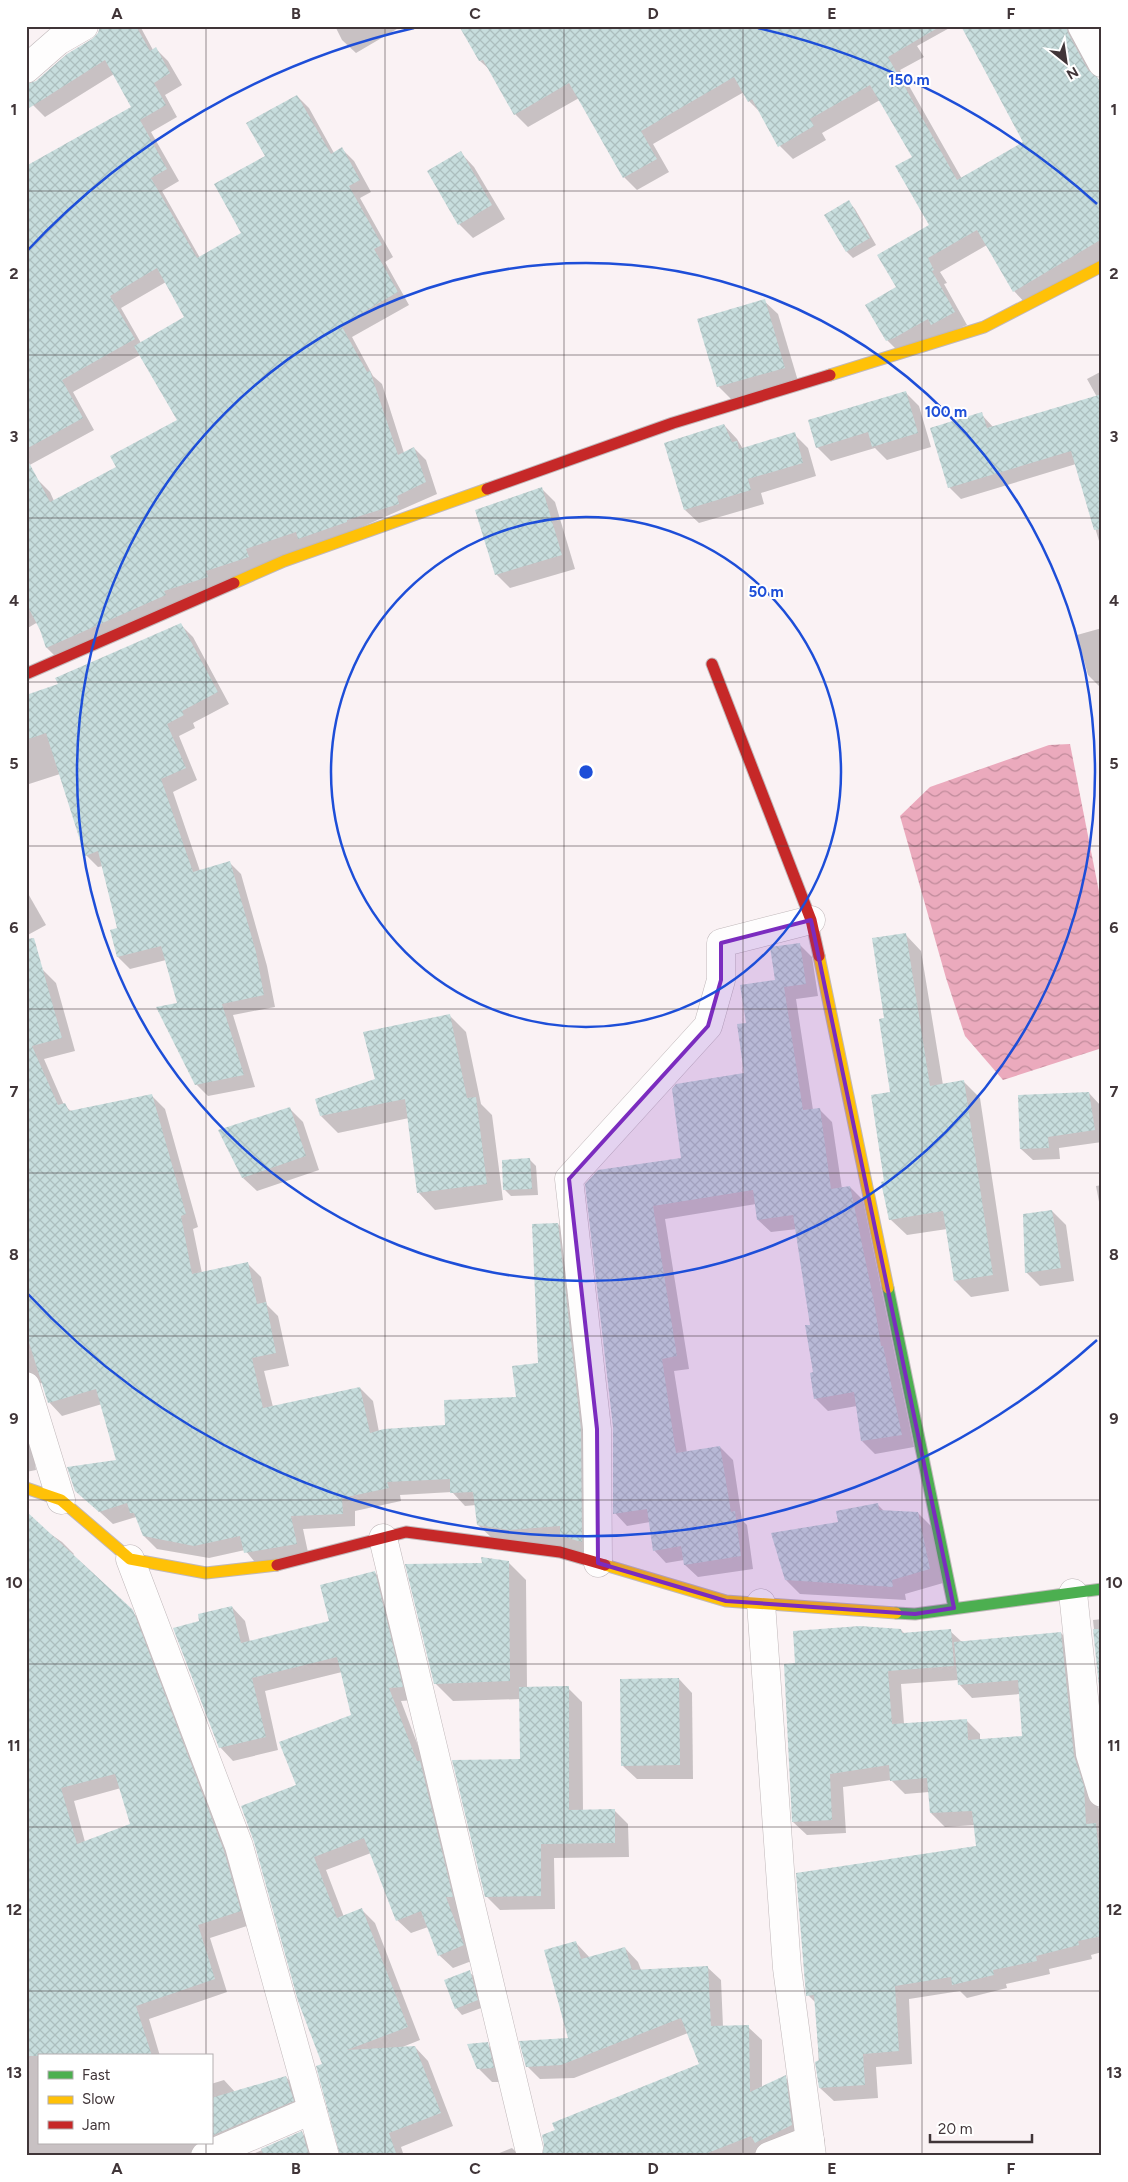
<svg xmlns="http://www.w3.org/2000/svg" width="1128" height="2182" font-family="Figtree,sans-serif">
<defs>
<pattern id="water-waves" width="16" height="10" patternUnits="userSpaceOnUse" patternTransform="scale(1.25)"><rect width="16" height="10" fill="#ebaabd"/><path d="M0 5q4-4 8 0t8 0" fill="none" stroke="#c08b9b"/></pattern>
<pattern id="building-cross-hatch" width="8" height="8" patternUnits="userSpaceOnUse" patternTransform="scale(1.25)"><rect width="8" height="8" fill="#c7dddd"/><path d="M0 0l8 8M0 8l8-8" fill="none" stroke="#acbebe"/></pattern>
</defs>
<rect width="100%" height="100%" fill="#faf2f4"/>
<!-- water -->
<polygon fill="url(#water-waves)" points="1070,744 1102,907 1102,1048 1003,1080 965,1036 946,978 900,816 930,787 1049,745"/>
<!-- shadow -->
<g fill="#0003" fill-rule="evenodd">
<path d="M102 26H140L153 50 156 49 168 61 182 85 165 95 177 117 151 132 179 181 162 191 200 258 243 233 267 157 297 96 309 108 334 153 342 149 354 161 371 192 360 198 393 257 385 262 409 305 352 337 373 376 382 384 404 453 414 448 426 460 437 494 59 660 47 648 38 622 26 629V486L38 480 50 492 54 501 118 467 179 421 140 355 73 392 94 430 26 467V244L133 107 114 74 45 117 33 105 37 82 93 40 99 34ZM166 282 186 317 141 343 121 308Z"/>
<polygon points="335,26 402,26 356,53 342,40"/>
<polygon points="567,26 953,26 917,46 924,57 900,70 962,179 1025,142 962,26 1087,26 1081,47 1098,79 1102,80 1102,260 1027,305 1014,291 987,245 940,272 947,283 944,284 967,325 900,353 887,340 898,288 931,225 913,157 880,100 822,133 826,140 793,159 780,146 762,114 749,101 744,92 653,144 669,172 637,190 624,177 579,98 528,127 515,114 490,70 480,61"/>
<polygon points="461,153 474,167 505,219 473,238 459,224"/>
<polygon points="849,202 855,209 876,245 853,258 847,252 826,215"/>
<polygon points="764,301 778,314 798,381 732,400 718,386"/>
<polygon points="1102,371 1102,544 1099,541 1076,464 961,499 949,487 981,414 994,428 1097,397 1087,379"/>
<polygon points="905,392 919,406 931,447 887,460 875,448 831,461 817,447"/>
<polygon points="724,425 737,439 743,449 794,434 808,448 816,476 761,493 764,504 699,523 685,510"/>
<polygon points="541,488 555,502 575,569 510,588 496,574"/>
<polygon points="181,625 193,637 229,704 193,723 195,728 179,736 197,780 173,792 200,871 229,862 241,874 267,966 275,1007 233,1015 255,1087 208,1096 196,1084 178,1004 166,960 130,969 118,957 119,929 103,866 98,867 86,855 60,774 26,785 26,696 60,685"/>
<polygon points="1102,628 1102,688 1101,688 1088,675 1077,635"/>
<polygon points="26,890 46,925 26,936"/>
<polygon points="905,934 921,951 943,1085 964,1082 980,1098 1009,1291 971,1297 955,1281 947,1229 907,1235 890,1219 885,1182 891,1093 885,1019"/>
<polygon points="799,944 812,957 818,996 796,999 813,1110 819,1109 832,1122 842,1189 850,1187 863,1200 914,1447 875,1454 862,1441 857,1406 828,1411 815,1398 811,1326 797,1229 771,1232 758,1220 756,1204 665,1219 689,1369 674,1371 687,1453 720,1447 733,1460 742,1520 747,1525 753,1569 698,1577 685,1565 684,1560 666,1563 654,1550 650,1522 627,1526 615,1513 614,1427 587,1185 683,1159 746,1074 747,1024"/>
<polygon points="43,970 56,983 75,1051 44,1059 64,1105 72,1112 152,1096 165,1109 198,1227 193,1229 202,1273 247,1263 261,1277 267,1305 278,1316 289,1366 264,1371 273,1407 360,1388 373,1401 379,1432 446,1426 517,1398 539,1364 558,1224 571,1237 595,1555 492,1538 478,1525 476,1505 465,1506 452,1492 400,1495 401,1501 355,1511 355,1526 303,1529 309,1557 258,1566 245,1550 209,1558 157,1549 144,1536 136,1517 113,1524 76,1490 117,1461 102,1404 62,1416 49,1402 43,1383 34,1384 26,1391 26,975"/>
<polygon points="450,1016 466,1032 481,1104 492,1115 503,1200 435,1210 419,1193 409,1118 338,1133 321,1116 376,1080"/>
<polygon points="1089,1093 1100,1105 1102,1142 1059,1148 1060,1159 1033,1160 1021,1149"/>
<polygon points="289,1108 303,1122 319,1170 257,1191 243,1178"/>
<polygon points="530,1160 536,1166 538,1195 511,1196 505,1190"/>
<polygon points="1102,1185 1102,1217 1096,1186"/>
<polygon points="1052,1211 1066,1225 1074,1281 1040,1286 1026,1272"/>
<polygon points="26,1409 36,1470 26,1472"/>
<polygon points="877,1504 885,1512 918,1513 932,1527 943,1583 905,1594 906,1600 800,1594 786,1580 840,1523"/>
<path d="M26 1517 62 1542 74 1554 72 1556 146 1625 253 1924 210 1938 227 1992 149 2019 160 2056H39V2143H211V2084L224 2080 235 2092 286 2077 299 2090 306 2114 210 2156H26ZM121 1788 131 1825 85 1842 74 1801Z"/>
<polygon points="508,1562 526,1580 527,1688 568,1688 582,1702 583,1811 614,1810 628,1824 629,1857 554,1858 555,1909 500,1910 486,1896 521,1760 521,1699 453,1701 435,1683"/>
<polygon points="375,1573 388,1586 415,1700 401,1701 427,1769 465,1910 458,1910 477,1959 453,1968 439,1955 428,1927 411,1933 397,1920 371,1853 326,1870 344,1917 362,1910 375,1923 420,2040 400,2048 415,2047 428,2061 453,2126 401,2147 404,2156 341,2156 323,2065 298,1786 352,1716 342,1672 265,1691 278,1750 233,1761 220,1747 201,1622 232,1607 245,1621 250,1642 330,1622"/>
<polygon points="1102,1619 1102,1705 1093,1620"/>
<path d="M901 1630 905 1634 950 1631 962 1642 1061 1633 1075 1647 1088 1773 1099 1809H1102V1952L1091 1955 1092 1959 1049 1969 1050 1974 1006 1984 1007 1988 967 1998 960 1991 909 1999 912 2064 876 2067 878 2098 834 2101 820 2088 816 2003 808 1995 977 1847 975 1825 945 1827 931 1813 929 1792 905 1794 891 1780 843 1787 846 1833 807 1835 793 1822 797 1664ZM958 1680 959 1684 972 1698 1020 1694 1023 1737 980 1741V1734L966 1720 904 1724 901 1684Z"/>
<polygon points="679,1679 692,1693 693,1779 637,1779 623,1766"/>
<polygon points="576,1943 590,1958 625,1948 638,1962 641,1970 707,1967 721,1980 723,2027 748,2027 762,2040 762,2087 785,2077 798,2090 805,2138 777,2156 543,2156 701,2064 688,2033 574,2078 540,2079 527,2066 570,2040"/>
<polygon points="469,1972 476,1978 484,2007 462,2015 456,2008"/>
<polygon points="487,2044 501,2058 507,2082 492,2082 478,2068"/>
<polygon points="302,2133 315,2146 317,2156 248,2156"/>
<polygon points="512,2148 520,2156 492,2156"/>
</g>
<!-- building -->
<g fill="url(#building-cross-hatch)" fill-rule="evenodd">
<polygon points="100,26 136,26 150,51 156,47 170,73 154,83 166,105 140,120 167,169 151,178 197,258 241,233 214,184 265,156 246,123 297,95 331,154 342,147 360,180 349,186 382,245 374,249 398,292 341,325 367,372 370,371 398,455 414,447 426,482 397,496 399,504 347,520 347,522 298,539 296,532 246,549 249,557 206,571 208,577 164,591 166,595 46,648 40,630 26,603 26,457 50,502 116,467 110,456 177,420 134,346 184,317 157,268 110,296 135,339 62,380 83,418 26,449 26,166 131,107 105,60 26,110 26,84 36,81 67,54 92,39 98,33"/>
<polygon points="459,26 941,26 888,57 957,180 1023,142 961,26 1066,26 1068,33 1088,70 1097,77 1102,86 1102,239 1013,292 977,230 928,258 934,270 932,271 955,312 931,325 928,319 894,338 886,341 865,305 896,287 877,255 929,225 895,166 912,157 870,85 810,119 814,126 778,147 752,99 748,102 734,77 641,131 657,159 623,178 569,83 514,115 483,60 479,61"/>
<polygon points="461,151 492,205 458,225 427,171"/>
<polygon points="849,200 870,238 846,252 824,215"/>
<polygon points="765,299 785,368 717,387 697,319"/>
<polygon points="906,391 918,433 872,447 868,432 816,448 808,420"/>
<polygon points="1102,394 1102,529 1094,530 1071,451 948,488 930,428 982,412 987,428"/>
<polygon points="724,424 732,442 737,441 739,449 795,432 803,463 748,479 751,490 684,510 664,443"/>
<polygon points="542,487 562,555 495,575 475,510"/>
<polygon points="181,623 218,692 182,711 184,715 167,724 186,768 161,779 193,872 230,861 256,952 264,995 222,1004 244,1075 195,1085 156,1007 177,1003 161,946 117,957 110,930 117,928 98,851 85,856 46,733 26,740 26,695 58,684 55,678"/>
<polygon points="906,933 930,1086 964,1080 993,1275 954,1281 943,1211 889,1220 881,1182 884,1181 871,1095 890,1092 879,1019 884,1018 872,938"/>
<polygon points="34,938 62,1038 32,1046 58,1105 65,1103 69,1111 152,1094 186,1214 181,1216 192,1274 248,1262 257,1304 266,1302 276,1353 252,1358 263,1408 360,1387 370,1433 384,1429 445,1425 444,1400 516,1397 512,1366 538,1363 532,1224 558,1223 581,1430 582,1542 560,1536 560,1526 509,1530 477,1525 473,1492 450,1493 450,1479 387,1482 389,1488 342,1498 343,1514 291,1516 297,1544 244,1553 240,1536 194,1546 143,1536 134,1513 130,1513 127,1503 99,1512 75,1491 67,1467 116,1460 96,1389 48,1403 26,1333 26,939"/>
<polygon points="800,943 806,984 784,987 803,1110 820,1108 831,1189 850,1186 874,1302 881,1346 883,1346 902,1435 861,1441 854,1392 814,1399 810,1373 813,1372 805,1325 810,1325 793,1215 757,1220 753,1190 653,1206 677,1356 662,1359 676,1453 720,1446 731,1512 735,1511 741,1556 684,1565 681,1546 653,1551 647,1509 613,1514 613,1427 585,1184 598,1170 681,1158 672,1089 676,1084 744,1073 737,1024 746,1023 740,985 775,980 770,947"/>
<polygon points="450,1014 467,1098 476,1097 487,1184 417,1193 405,1099 320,1116 315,1099 375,1079 363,1032"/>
<polygon points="1089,1092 1095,1130 1048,1137 1049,1148 1020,1149 1018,1095"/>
<polygon points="290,1107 306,1156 242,1178 218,1130"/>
<polygon points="530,1158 532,1189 503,1190 502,1160"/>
<polygon points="1052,1210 1061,1268 1025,1273 1023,1214"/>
<polygon points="878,1503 879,1510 918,1512 930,1569 892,1580 893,1587 785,1580 771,1533 838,1522 836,1511"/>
<path d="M26 1511 133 1610 224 1851 241 1911 198 1925 215 1979 136 2006 152 2056H26ZM115 1774 130 1824 77 1844 61 1788Z"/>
<polygon points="481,1557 509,1561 510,1681 434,1684 405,1564 482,1563"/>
<polygon points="375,1571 403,1687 389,1688 417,1761 420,1761 453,1897 446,1897 464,1945 438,1956 421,1911 396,1921 364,1838 314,1857 337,1918 362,1908 408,2027 347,2050 415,2046 441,2113 389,2133 397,2156 340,2156 316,2066 322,2064 298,2001 254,1842 241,1806 296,1785 279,1742 351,1715 337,1657 252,1678 266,1737 219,1748 173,1628 199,1621 198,1614 232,1606 241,1643 329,1621 320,1585"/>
<polygon points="860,1626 901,1629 902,1633 951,1629 954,1666 888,1671 892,1724 967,1719 968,1740 1022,1736 1018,1680 958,1685 954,1642 1061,1632 1074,1756 1084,1786 1086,1824 1096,1823 1102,1887 1102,1936 1078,1941 1079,1945 1036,1956 1037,1961 993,1970 994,1975 952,1985 951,1977 895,1986 899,2051 863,2054 865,2085 819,2088 815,2062 819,2060 814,1995 806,1996 796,1873 976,1846 972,1811 930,1813 927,1778 890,1781 889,1765 830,1774 832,1820 792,1822 784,1664 795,1663 793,1631"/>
<polygon points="1093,1629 1102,1629 1102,1716"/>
<polygon points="679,1678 680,1765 621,1766 620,1679"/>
<polygon points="569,1686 569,1810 615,1809 615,1843 541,1844 541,1896 485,1897 452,1760 520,1759 519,1687"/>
<polygon points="576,1941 581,1959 625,1947 632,1970 708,1966 711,2026 749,2025 750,2092 786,2075 792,2125 755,2143 751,2136 700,2156 542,2156 544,2145 542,2135 555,2130 552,2123 699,2064 681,2018 561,2065 526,2067 519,2041 568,2038 544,1950"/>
<polygon points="470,1970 478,2000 455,2009 444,1980"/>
<polygon points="488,2042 494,2068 477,2069 467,2044"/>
<polygon points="286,2076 294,2101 211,2136 211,2098"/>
<polygon points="302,2131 309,2156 264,2156 261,2149"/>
</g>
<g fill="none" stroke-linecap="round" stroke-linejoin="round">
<!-- street casing -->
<g stroke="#c0b8ba" stroke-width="29">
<g id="street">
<polyline points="1082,26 1102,63"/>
<polyline points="26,69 58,41 84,26"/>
<polyline points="26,1386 61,1500"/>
<polyline points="383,1538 529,2148"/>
<polyline points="130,1559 239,1846 325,2156"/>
<polyline points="598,1563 597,1429 569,1179 708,1026 721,980 721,943 811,920"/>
<polyline points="1073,1593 1090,1754 1102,1793"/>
<polyline points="761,1603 787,1968 812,2156"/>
<polyline points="205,2156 312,2110"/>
<polyline points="769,2156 810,2140"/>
</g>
</g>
<!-- fast casing -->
<g stroke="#c0b8ba" stroke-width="13">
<g id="fast">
<polyline points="888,1288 954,1608"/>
<polyline points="896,1613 915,1614 1102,1589"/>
</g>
</g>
<!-- slow casing -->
<g stroke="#c0b8ba" stroke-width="13">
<g id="slow">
<polyline points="830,375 984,327 1102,266"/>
<polyline points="234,583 284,561 487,489"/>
<polyline points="819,956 888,1288"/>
<polyline points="26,1488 61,1500 130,1559 206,1573 277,1565"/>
<polyline points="605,1565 726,1601 896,1613"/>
</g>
</g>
<!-- jam casing -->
<g stroke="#c0b8ba" stroke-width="13">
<g id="jam">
<polyline points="487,489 673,423 830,375"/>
<polyline points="712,664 811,920 819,956"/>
<polyline points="26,674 234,583"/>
<polyline points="277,1565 406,1532 560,1552 605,1565"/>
</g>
</g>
<!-- street -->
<use href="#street" stroke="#fefdfd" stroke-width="28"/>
<!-- fast -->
<use href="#fast" stroke="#4caf50" stroke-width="11"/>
<!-- slow -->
<use href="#slow" stroke="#ffc107" stroke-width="11"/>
<!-- jam -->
<use href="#jam" stroke="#c62828" stroke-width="11"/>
</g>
<!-- marked area -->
<path fill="#7b2cbf" fill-opacity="0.2" stroke="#7b2cbf" stroke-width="4" stroke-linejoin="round" d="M811 920 954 1608 915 1614 726 1601 598 1563 597 1429 569 1179 708 1026 721 980V943Z"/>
<!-- grid -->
<path fill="none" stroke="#403538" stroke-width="1" stroke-opacity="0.55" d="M206 26V2056M385 26V2156M564 26V2156M743 26V2156M922 26V2156M26 191H1102M26 355H1102M26 518H1102M26 682H1102M26 846H1102M26 1009H1102M26 1173H1102M26 1336H1102M26 1500H1102M26 1664H1102M26 1827H1102M26 1991H1102M206 2143V2156"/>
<!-- distance rings -->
<g fill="none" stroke="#1d4ed8" stroke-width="2.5">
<circle cx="586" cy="772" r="255"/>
<circle cx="586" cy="772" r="509"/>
<path d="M1097 1340A764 764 0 0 1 27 1293M27 251A764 764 0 0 1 414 28M758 28A764 764 0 0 1 1097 204"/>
</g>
<circle cx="586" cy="772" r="8" fill="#1d4ed8" stroke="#fff" stroke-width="2.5"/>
<g font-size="15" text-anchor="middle" font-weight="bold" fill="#1d4ed8" stroke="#fff" stroke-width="4" stroke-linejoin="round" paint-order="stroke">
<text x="909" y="85">150 m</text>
<text x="946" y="417">100 m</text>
<text x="766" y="597">50 m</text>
</g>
<!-- border -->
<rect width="1128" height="2182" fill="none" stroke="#ffffff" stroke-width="55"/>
<!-- legend -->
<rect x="38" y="2054" width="175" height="90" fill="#ffffff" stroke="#b3aeaf"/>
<rect x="48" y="2071" width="25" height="8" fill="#4caf50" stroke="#b3aeaf"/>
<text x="82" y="2080" font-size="15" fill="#403538">Fast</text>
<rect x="48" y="2096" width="25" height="8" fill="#ffc107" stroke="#b3aeaf"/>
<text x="82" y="2104" font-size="15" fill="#403538">Slow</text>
<rect x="48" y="2121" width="25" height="8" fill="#c62828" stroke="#b3aeaf"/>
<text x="82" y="2130" font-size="15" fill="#403538">Jam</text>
<!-- north arrow -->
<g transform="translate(1066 62) rotate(150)" stroke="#ffffff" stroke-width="4" paint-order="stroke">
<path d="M0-4L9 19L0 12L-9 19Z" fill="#403538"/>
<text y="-8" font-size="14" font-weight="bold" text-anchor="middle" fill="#403538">N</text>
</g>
<!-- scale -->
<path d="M930 2134v8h102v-8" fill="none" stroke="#403538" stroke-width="2.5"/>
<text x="938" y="2134" font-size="15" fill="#403538" stroke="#ffffff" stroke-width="4" paint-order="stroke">20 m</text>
<rect x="28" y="28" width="1072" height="2126" fill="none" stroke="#403538" stroke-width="2"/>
<g font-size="16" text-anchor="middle" font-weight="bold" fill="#403538">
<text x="117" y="19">A</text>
<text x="296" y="19">B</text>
<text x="475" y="19">C</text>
<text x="653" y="19">D</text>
<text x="832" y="19">E</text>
<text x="1011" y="19">F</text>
<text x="14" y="115">1</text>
<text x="1114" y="115">1</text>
<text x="14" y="279">2</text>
<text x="1114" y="279">2</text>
<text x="14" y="442">3</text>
<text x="1114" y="442">3</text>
<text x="14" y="606">4</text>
<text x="1114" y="606">4</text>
<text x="14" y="769">5</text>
<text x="1114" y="769">5</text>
<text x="14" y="933">6</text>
<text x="1114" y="933">6</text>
<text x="14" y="1097">7</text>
<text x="1114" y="1097">7</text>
<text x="14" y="1260">8</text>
<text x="1114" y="1260">8</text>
<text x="14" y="1424">9</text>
<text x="1114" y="1424">9</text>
<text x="14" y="1588">10</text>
<text x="1114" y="1588">10</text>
<text x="14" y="1751">11</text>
<text x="1114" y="1751">11</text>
<text x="14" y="1915">12</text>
<text x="1114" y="1915">12</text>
<text x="14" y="2078">13</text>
<text x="1114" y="2078">13</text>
<text x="117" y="2174">A</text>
<text x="296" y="2174">B</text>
<text x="475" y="2174">C</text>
<text x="653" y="2174">D</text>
<text x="832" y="2174">E</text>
<text x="1011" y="2174">F</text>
</g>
</svg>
